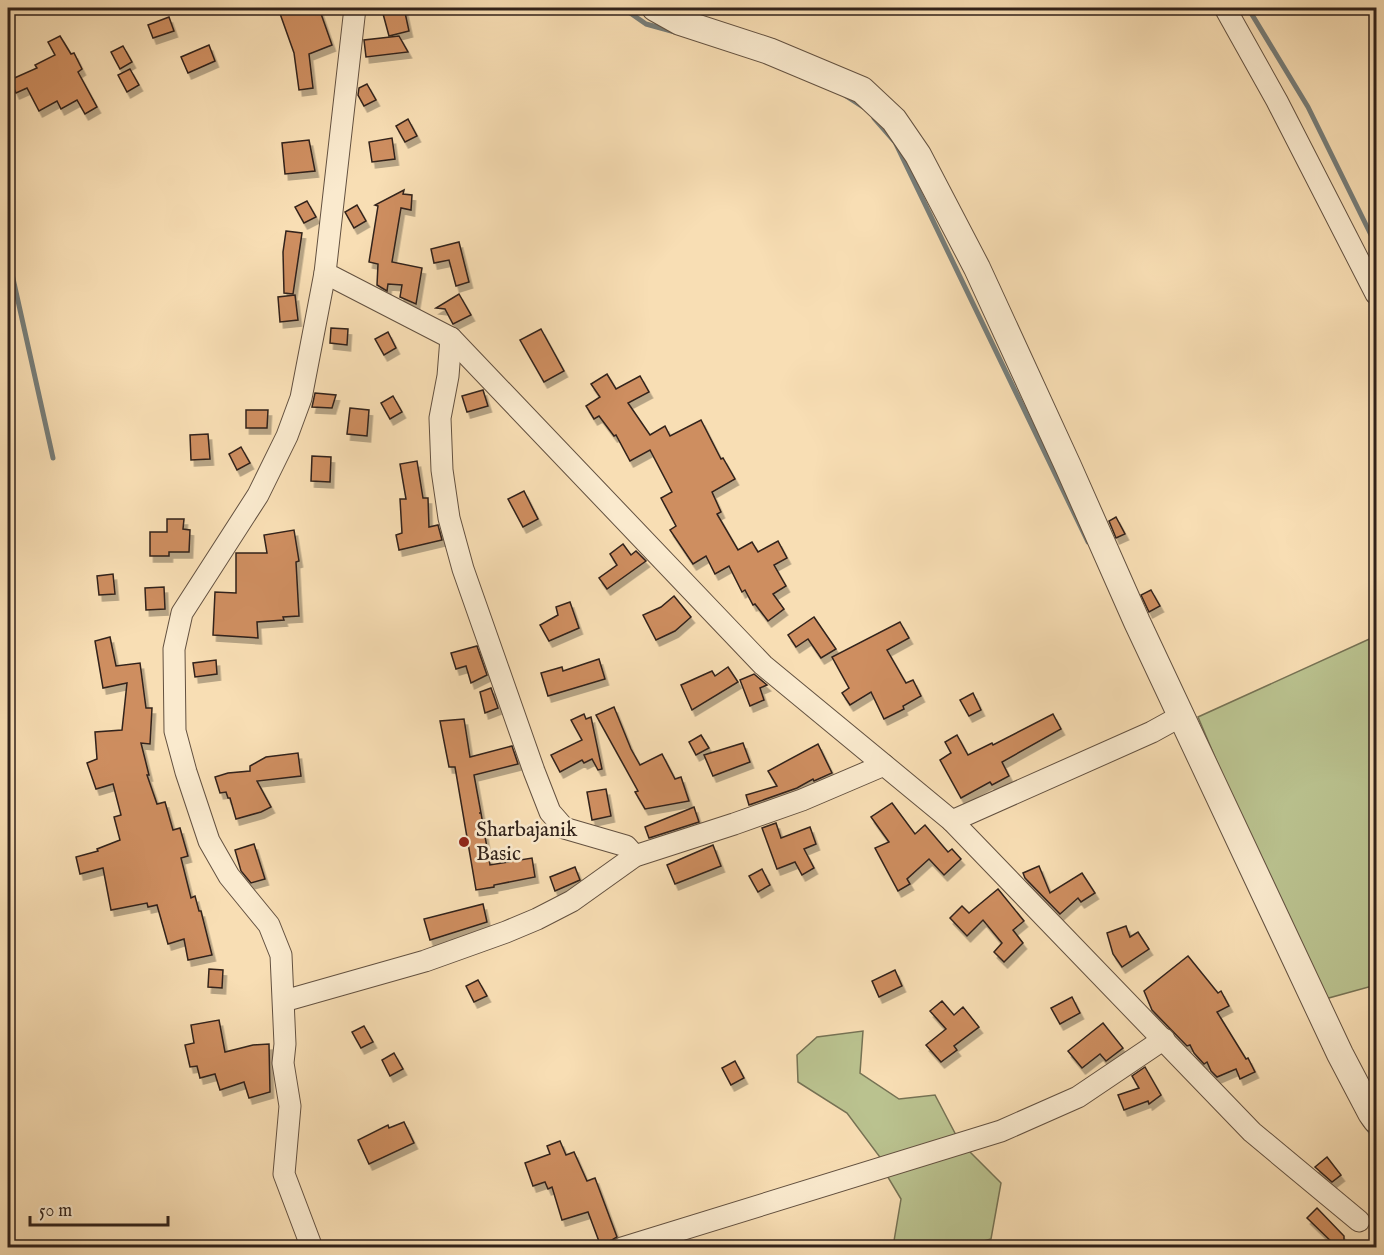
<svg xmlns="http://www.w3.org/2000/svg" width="1384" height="1255" font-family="'IM FELL English',serif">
<defs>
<filter id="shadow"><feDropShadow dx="3.5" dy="6" stdDeviation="0" flood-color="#0004"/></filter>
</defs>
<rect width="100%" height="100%" fill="#f8deb4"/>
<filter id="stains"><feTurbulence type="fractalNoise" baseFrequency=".00333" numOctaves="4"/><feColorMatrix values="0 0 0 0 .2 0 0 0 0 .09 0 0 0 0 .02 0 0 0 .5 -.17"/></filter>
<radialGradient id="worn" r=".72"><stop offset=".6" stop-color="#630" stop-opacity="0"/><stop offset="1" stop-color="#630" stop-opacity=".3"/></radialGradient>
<!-- green -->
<g fill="#bac28f" stroke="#767254" stroke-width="1.5">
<polygon points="1376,636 1376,985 1325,999 1244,826 1198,717"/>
<polygon points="863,1031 860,1073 899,1099 935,1095 957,1137 882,1160 847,1113 798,1082 797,1055 817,1037"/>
<polygon points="969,1151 1001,1183 991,1239 962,1247 893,1247 901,1199 886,1174"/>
</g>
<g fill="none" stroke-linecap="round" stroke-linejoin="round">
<!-- stream -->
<g stroke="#767d79" stroke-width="5">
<polyline points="623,8 646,24 675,32"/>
<polyline points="1248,8 1308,107 1376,245"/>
<polyline points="846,96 863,107"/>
<polyline points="874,118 895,142 1088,542"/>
<polyline points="8,256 53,458"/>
<polyline points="1364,1123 1376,1139"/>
</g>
</g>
<!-- building -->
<g fill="#ce8e61" stroke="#31221a" stroke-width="1.5" filter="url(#shadow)">
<polygon points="278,8 319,8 332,45 309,54 313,88 299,90 294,53"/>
<polygon points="394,8 404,8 409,31 389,36 382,10"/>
<polygon points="169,17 174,31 153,38 148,25"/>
<polygon points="60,36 71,54 74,53 82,69 78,72 97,107 85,114 77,100 61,109 57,101 39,111 27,88 16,93 10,80 37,68 35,65 55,55 48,42"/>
<polygon points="399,36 408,52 366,57 364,40"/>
<polygon points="209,45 215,61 188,73 181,57"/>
<polygon points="123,46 132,62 120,69 111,52"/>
<polygon points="130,69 139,85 127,92 118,75"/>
<polygon points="367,84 376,100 364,106 358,95 359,88"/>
<polygon points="408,119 417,136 405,142 396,126"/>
<polygon points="392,138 395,159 372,162 369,142"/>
<polygon points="309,140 315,171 285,174 282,143"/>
<polygon points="404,190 403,194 412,195 411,210 401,208 392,262 422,268 416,304 400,297 402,285 388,284 387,291 377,285 378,264 369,262 378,206 375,205"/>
<polygon points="307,201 316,217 304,223 295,207"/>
<polygon points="357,205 366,221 354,228 345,212"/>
<polygon points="286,231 302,233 293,294 284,293 283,252"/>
<polygon points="459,242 469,282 456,286 449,260 434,263 431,249"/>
<polygon points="459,294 471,315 453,324 445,309 436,308"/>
<polygon points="295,295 298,320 280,322 278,297"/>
<polygon points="331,328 348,329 347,345 330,343"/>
<polygon points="541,329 564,371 544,382 520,340"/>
<polygon points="388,332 396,348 384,355 375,339"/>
<polygon points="607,374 616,389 640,376 649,392 628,403 650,435 665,426 670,436 701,420 721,459 723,458 735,479 712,492 721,512 717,514 738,550 752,542 758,552 778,541 787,558 774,565 786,586 773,594 784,609 768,621 755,604 753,605 745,590 742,592 729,566 715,574 706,556 693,564 670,530 676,526 661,498 672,492 650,450 630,461 616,435 614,436 599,416 594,419 586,406 600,397 591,384"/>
<polygon points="483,390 488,406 467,412 462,396"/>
<polygon points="315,393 336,395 332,408 312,407"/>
<polygon points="393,396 402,412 390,419 381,403"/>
<polygon points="350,408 369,410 367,436 347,434"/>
<polygon points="246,410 268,410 267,428 246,428"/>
<polygon points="208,434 210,459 191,460 190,435"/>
<polygon points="241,447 250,463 237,470 229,454"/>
<polygon points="312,456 331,457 330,482 311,481"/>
<polygon points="417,461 423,498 428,498 429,527 438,525 442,540 399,550 396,535 402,533 400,499 406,499 400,464"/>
<polygon points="524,491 538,519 523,527 508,499"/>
<polygon points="1116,517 1125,534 1116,538 1109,521"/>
<polygon points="167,519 184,519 183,529 190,530 189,552 169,552 169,556 150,556 150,532 167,532"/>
<polygon points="294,530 299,561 296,562 299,616 283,617 284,620 257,622 258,638 213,635 215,592 236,593 236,553 267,553 264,535"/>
<polygon points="623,544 631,555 636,551 646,561 607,589 599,578 617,565 610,554"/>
<polygon points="113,574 115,594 99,595 97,576"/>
<polygon points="164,587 165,609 146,610 145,588"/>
<polygon points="1151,590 1160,606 1149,612 1141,595"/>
<polygon points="674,596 691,617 675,631 656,640 643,615 661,607"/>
<polygon points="570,602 579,628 549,641 540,625 558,615 556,607"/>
<polygon points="814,617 836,649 821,658 808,639 796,647 788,635"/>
<polygon points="900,622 909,638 887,650 906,683 913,680 921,696 903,706 904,709 884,719 871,692 850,705 842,693 849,688 832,657"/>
<polygon points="110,637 116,666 140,663 146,708 152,708 150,744 141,743 149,775 147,775 157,804 165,802 173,830 180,828 188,856 181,858 191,898 195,896 199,911 201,911 212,955 188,960 184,939 168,944 157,905 148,907 147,903 111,910 103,868 80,874 76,857 98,851 97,849 120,840 114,817 121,815 113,784 96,789 87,763 97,759 95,732 122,730 127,683 103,688 95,641"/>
<polygon points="477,646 487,675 471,683 466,666 456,669 451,653"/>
<polygon points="599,659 605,679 548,696 541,673 562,667 563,671"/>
<polygon points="216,660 217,674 195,677 193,663"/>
<polygon points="728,667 738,682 692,710 681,685 712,671 715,676"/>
<polygon points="754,674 767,685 760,688 764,700 750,706 740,680"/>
<polygon points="491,688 498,708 485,713 480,692"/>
<polygon points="973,693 981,710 969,716 960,700"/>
<polygon points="614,707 631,749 640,765 662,754 675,779 681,777 689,801 645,809 635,792 638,791 596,715"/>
<polygon points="584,714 586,719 591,717 602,769 598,770 592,759 584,763 582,760 560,772 551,755 582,740 571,720"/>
<polygon points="1053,714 1061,729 1002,762 1009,776 992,785 990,782 961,798 940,760 951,753 945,742 957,735 968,755 992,743 993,745"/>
<polygon points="464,719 470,757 512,746 518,764 474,775 481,813 479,813 481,813 490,865 532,858 535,877 494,885 494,887 476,890 455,767 449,767 440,721"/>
<polygon points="701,735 709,748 696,755 689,742"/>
<polygon points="743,743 750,762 713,776 704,755"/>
<polygon points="818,744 832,773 814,781 813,779 797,788 749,805 746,795 777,786 768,771"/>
<polygon points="298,753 301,776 257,781 271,807 261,812 236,819 230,798 228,798 226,792 220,793 215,777 228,773 250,771 250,766 266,757"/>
<polygon points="606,789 611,816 592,820 587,792"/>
<polygon points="892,803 915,834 925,825 948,852 952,849 961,859 944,875 929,859 907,879 910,884 898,891 875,848 889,842 871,817"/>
<polygon points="694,807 699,822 649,838 645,827"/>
<polygon points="776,823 781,838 810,827 816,844 804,849 814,868 802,875 795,862 777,869 762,828"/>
<polygon points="254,844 265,879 251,883 241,871 235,850"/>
<polygon points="713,845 721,866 675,884 667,865"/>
<polygon points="1039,866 1050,893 1082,873 1095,893 1081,902 1078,898 1060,914 1025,878 1023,873"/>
<polygon points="575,867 580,880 555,891 550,877"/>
<polygon points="762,869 770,885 758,892 749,876"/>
<polygon points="998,889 1024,921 1013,930 1023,943 1004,962 994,952 1002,943 983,920 967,936 950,918 962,906 969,913"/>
<polygon points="483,904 487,922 430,940 424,919"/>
<polygon points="1126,926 1130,937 1138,932 1149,949 1122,967 1113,954 1107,933"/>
<polygon points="1188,956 1218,993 1221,991 1229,1006 1217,1012 1246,1059 1248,1058 1255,1072 1240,1079 1236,1069 1217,1077 1211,1071 1207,1062 1204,1064 1194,1053 1190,1045 1187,1046 1152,1010 1144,991"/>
<polygon points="209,969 223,970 222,988 208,987"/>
<polygon points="895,970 902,986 879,997 872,981"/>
<polygon points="478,980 487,996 474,1002 466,986"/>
<polygon points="1072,997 1080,1013 1060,1024 1051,1008"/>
<polygon points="942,1001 954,1015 963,1007 979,1027 954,1046 957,1050 941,1062 926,1045 946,1029 930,1011"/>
<polygon points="219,1020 225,1052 253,1045 269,1044 270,1092 249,1098 244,1082 220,1090 215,1074 200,1078 197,1066 190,1067 185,1045 194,1043 191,1025"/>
<polygon points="1103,1023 1123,1048 1106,1061 1100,1054 1082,1068 1068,1051"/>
<polygon points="364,1026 373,1042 361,1048 352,1032"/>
<polygon points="394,1053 403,1069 390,1076 382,1060"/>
<polygon points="735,1061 744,1078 731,1085 722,1068"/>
<polygon points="1145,1067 1161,1095 1149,1104 1148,1101 1124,1110 1118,1095 1139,1088 1132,1076"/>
<polygon points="404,1122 414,1143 369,1164 358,1140 388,1125 389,1128"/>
<polygon points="560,1141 566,1155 574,1152 587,1181 595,1178 617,1237 612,1240 600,1244 588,1212 562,1220 552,1187 548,1189 545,1182 533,1186 525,1163 550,1154 547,1146"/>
<polygon points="1327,1157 1341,1175 1332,1182 1315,1167"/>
<polygon points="1317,1208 1344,1236 1344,1241 1338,1248 1307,1218"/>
</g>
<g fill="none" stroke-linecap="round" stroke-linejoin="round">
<!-- minor casing -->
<g stroke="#635140" stroke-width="23">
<g id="minor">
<polyline points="355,8 325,273 451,338 763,665 952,821 1252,1132 1359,1221"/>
<polyline points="1225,8 1277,101 1376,294"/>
<polyline points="451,338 448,376 440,418 442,470 449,518 463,569 534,771 550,812 564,828 626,846 635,856"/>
<polyline points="952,821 1152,732 1181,716"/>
<polyline points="284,1001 425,961 506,932 537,919 572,901 635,856 734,824 802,800 884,765"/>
<polyline points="312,1248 284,1174 290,1106 283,1063 285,1044 281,955 269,925 229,876 209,841 186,772 175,731 174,649 182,613 258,495 287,436 301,398 325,273"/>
<polyline points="622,1248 1001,1131 1078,1097 1164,1039"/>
</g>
</g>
<!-- tertiary casing -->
<g stroke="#635140" stroke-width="28">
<polyline id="tertiary" points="655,8 680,22 769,51 862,90 894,120 918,155 977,268 1068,466 1137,622 1340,1054 1371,1113 1376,1120"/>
</g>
<!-- minor -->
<use href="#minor" stroke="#faeace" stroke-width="21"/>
<!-- tertiary -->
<use href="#tertiary" stroke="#faeace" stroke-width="26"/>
</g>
<!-- markers -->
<circle fill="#8f2418" stroke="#faeace" stroke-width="2" cx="464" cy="842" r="6"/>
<g text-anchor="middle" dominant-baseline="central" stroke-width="5" stroke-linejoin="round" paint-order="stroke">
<!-- poi labels -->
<g font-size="21" fill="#31221a" stroke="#faeace" text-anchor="start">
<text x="476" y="830">Sharbajanik<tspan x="476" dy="24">Basic</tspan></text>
</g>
</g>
<!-- margin -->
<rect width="1384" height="1255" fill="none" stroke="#f8deb4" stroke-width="30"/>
<rect x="9" y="9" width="1366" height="1237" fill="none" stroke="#31221a" stroke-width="3"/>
<rect x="15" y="15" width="1354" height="1225" fill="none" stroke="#31221a" stroke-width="1.5"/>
<!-- scale -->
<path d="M30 1216v9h138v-9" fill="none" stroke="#31221a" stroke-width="3"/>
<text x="39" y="1216" font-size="18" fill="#31221a" stroke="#faeace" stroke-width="4.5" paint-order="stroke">50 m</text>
<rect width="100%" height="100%" filter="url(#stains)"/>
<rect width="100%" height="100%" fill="url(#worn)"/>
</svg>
